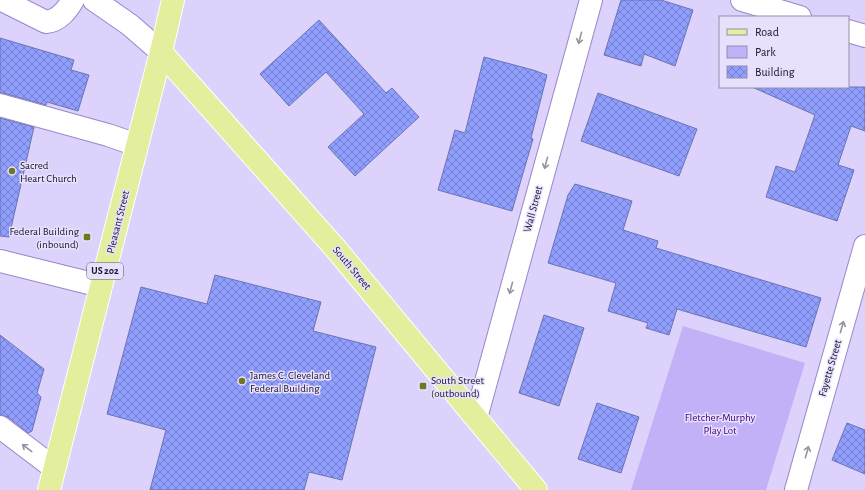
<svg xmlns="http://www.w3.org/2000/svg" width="865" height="490" font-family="'Alegreya Sans',sans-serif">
<defs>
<pattern id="building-cross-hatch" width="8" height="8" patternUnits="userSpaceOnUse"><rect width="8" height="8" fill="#909efe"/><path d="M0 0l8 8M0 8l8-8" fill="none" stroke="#757fce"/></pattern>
</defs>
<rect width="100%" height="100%" fill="#dcd2fb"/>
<!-- park -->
<polygon fill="#c3b1f8" points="683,326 805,363 766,490 631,490"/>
<!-- building -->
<g fill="url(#building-cross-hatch)" stroke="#6a74b2">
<polygon points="621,0 661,0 693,10 675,66 644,54 641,66 604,55"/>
<polygon points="319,20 386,93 392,88 419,117 355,176 328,147 364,114 326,72 289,106 260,74"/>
<polygon points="0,38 74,60 71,70 89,75 78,111 47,102 46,105 3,93 0,93"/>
<polygon points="484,57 533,70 547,75 531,138 533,139 512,211 438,190 455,130 465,133"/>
<polygon points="752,87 865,87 865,131 851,126 838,165 854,170 837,221 766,197 776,166 795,172 815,115"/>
<polygon points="598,93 697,129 679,176 581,141"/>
<polygon points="0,118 34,127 9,237 0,236"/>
<polygon points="575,184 632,201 623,230 658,241 656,248 821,298 806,347 677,309 669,335 646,328 648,323 608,311 616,283 548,263 568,195"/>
<polygon points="215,275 321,302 313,331 376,347 342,480 309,472 304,490 150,490 166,430 107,414 141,287 207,304"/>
<polygon points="544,315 584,328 559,406 519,393"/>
<polygon points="0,335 44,369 37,393 41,397 32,431 28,433 8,417 0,415"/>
<polygon points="597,403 639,417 621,473 578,459"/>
<polygon points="847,423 865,430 865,474 832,460"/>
</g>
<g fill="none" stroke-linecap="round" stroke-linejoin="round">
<!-- minor casing -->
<g stroke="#9887c7" stroke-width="24">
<g id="minor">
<path d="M2 0 46 22C59 21 67 10 73 0"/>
<polyline points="94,0 130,25 161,52"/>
<polyline points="742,0 800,17"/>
<polyline points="848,31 865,36"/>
<polyline points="0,105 108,135 137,145"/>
<polyline points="0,261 101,286"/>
<polyline points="476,418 591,0"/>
<polyline points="0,427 54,468"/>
<polyline points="796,490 865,246"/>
</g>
</g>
<!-- major casing -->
<g stroke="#fff" stroke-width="24">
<g id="major">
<polyline points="161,52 336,249 476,418 536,490"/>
<polyline points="49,490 161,52 173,0"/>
</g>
</g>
<!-- minor -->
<use href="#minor" stroke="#fff" stroke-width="22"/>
<!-- major -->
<use href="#major" stroke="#e4ee9d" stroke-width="22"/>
</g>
<!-- one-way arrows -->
<defs><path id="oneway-shaft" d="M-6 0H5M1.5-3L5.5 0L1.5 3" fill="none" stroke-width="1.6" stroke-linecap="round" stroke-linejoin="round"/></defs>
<g stroke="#98949f">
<use href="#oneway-shaft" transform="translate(580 38) rotate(105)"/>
<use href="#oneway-shaft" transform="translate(546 163) rotate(105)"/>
<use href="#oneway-shaft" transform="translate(511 288) rotate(105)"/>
<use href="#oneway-shaft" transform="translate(842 327) rotate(-74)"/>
<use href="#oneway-shaft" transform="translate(27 448) rotate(-143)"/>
<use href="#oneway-shaft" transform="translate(807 452) rotate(-74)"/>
</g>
<!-- markers -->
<g fill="#6e7823" stroke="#e8e1fd" stroke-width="1.5">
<circle cx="12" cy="171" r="4"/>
<rect x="83" y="233" width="8" height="8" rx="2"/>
<circle cx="242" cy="381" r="4"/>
<rect x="419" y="382" width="8" height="8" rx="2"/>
</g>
<g text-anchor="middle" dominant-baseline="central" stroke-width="3" stroke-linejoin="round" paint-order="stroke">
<!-- shield labels -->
<rect fill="#e8e1fd" stroke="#575069" stroke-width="1" x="87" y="263" width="36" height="16" rx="3"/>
<g font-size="10" font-weight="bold" fill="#19122a">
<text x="105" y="271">US 202</text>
</g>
<!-- poi labels -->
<g font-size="11" fill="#19122a" stroke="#e8e1fd" text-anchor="start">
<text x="20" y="165">Sacred<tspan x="20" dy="13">Heart Church</tspan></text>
<text x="79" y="231" text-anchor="end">Federal Building<tspan x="79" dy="13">(inbound)</tspan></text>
<text x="250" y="375">James C. Cleveland<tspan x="250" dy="13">Federal Building</tspan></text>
<text x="431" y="380">South Street<tspan x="431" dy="13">(outbound)</tspan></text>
</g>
<!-- street labels -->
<g font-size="11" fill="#19122a" stroke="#e8e1fd">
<text transform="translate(533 209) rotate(-75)">Wall Street</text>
<text transform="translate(118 222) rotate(-76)">Pleasant Street</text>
<text transform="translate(352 268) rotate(50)">South Street</text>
<text transform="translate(830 368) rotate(-74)">Fayette Street</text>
</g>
<!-- park labels -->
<g font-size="11" fill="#3d017a" stroke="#e8e1fd">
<text x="720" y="417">Fletcher-Murphy<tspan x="720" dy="13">Play Lot</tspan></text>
</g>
</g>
<!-- legend -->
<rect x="719" y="16" width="130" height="72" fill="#e8e1fd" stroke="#958ea9"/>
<rect x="727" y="29" width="20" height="6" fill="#e4ee9d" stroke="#958ea9"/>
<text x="755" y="36" font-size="12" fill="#19122a">Road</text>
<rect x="727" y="46" width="20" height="12" fill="#c3b1f8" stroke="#958ea9"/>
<text x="755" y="56" font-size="12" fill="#19122a">Park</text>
<rect x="727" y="66" width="20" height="12" fill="url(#building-cross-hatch)" stroke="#958ea9"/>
<text x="755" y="76" font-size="12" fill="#19122a">Building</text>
</svg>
